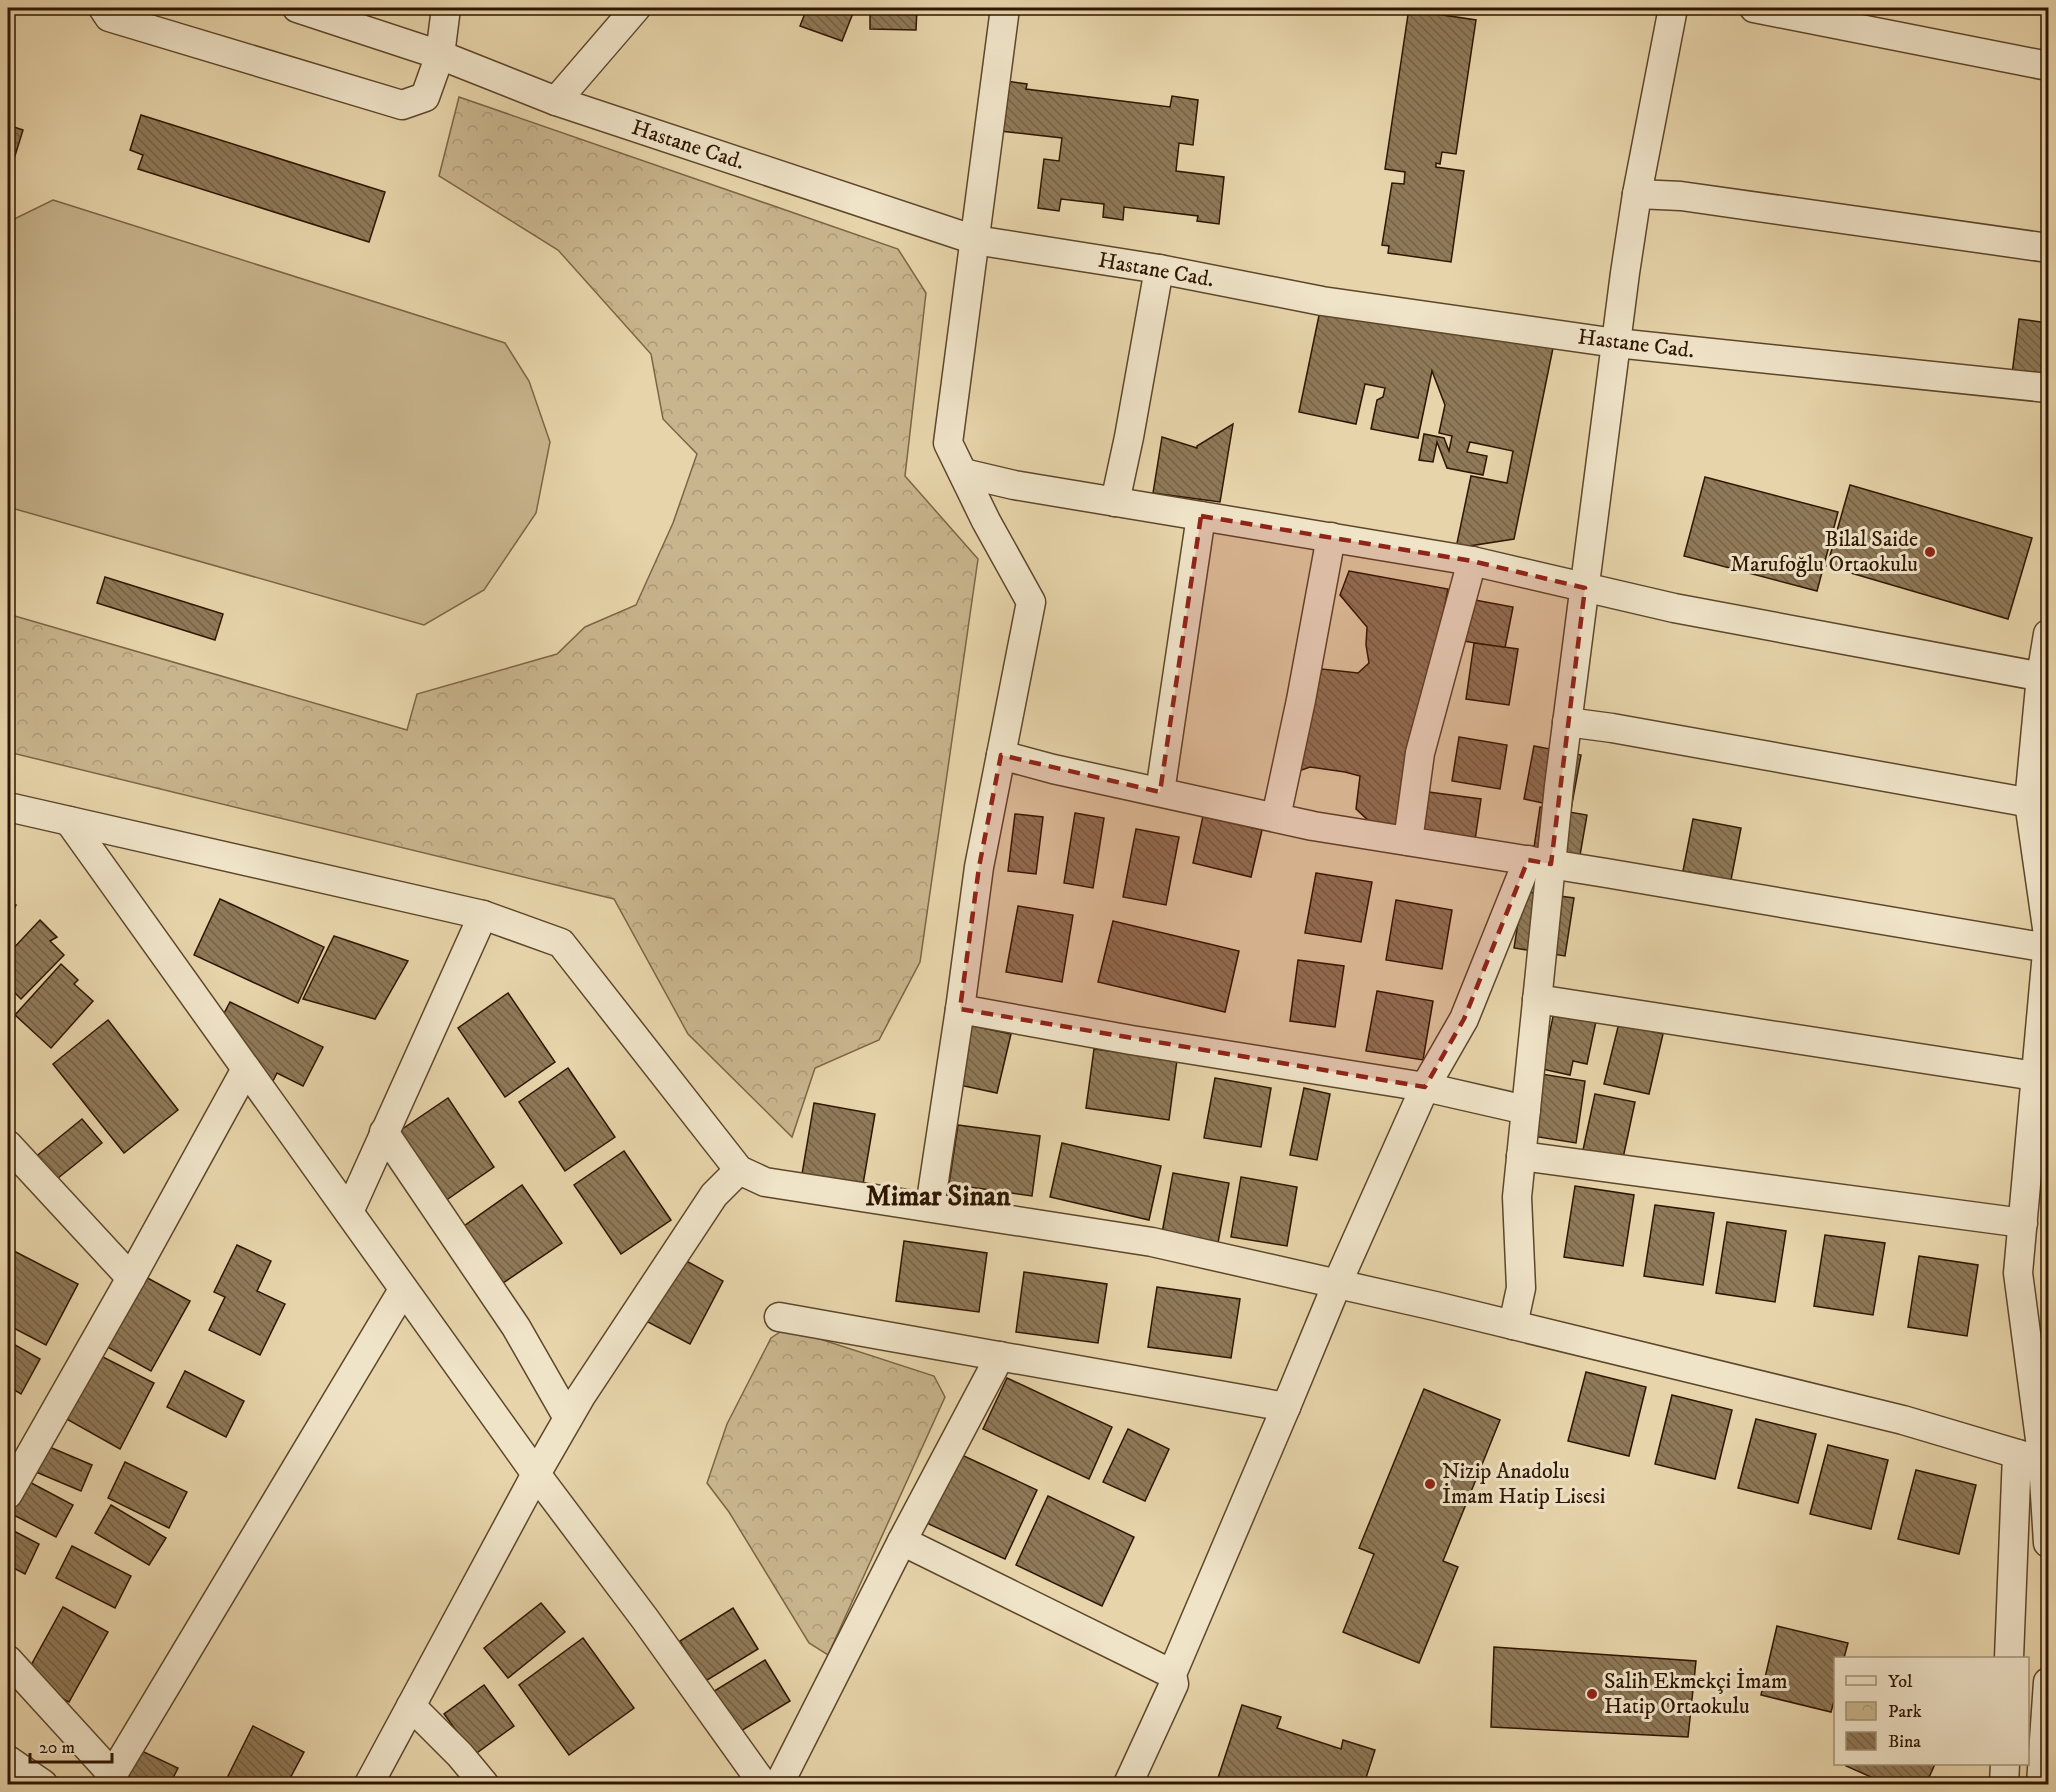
<svg xmlns="http://www.w3.org/2000/svg" width="2056" height="1792" font-family="'IM FELL DW Pica',serif">
<style>
.park{fill:url(#park-crowns);stroke:#7c6546;stroke-width:1.5}
.pitch{fill:#c8b48d;stroke:#7c6546;stroke-width:1.5}
.building{fill:url(#building-back-hatch);stroke:#2f1600;stroke-width:1.5}
.lines{fill:none;stroke-linecap:round;stroke-linejoin:round}
.minor-casing{stroke:#5d462a;stroke-width:31}
.minor{stroke:#efe3c8;stroke-width:28}
.marked{fill:#8f2418;fill-opacity:0.2;stroke:#8f2418;stroke-width:4.5;stroke-dasharray:12 8;stroke-linejoin:round}
.poi-dot{fill:#8f2418;stroke:#efe3c8;stroke-width:2}
.labels{text-anchor:middle;dominant-baseline:central;stroke-width:6;stroke-linejoin:round;paint-order:stroke}
.street-label{font-size:22px;fill:#2f1600;stroke:#efe3c8}
.poi-label{font-size:22px;fill:#2f1600;stroke:#efe3c8;text-anchor:start}
.district-label{font-size:28px;font-weight:bold;fill:#2f1600;stroke:#efe3c8}
</style>
<defs>
<pattern id="park-crowns" width="20" height="18" patternUnits="userSpaceOnUse" patternTransform="scale(1.5)"><rect width="20" height="18" fill="#c8b48d"/><path d="M2 6a3 3 0 1 1 6 0M12 15a3 3 0 1 1 6 0" fill="none" stroke="#ac9a78"/></pattern>
<pattern id="building-back-hatch" width="6" height="6" patternUnits="userSpaceOnUse" patternTransform="scale(1.5)"><rect width="6" height="6" fill="#8f7958"/><path d="M-1 5l2 2M0 0l6 6M5-1l2 2" fill="none" stroke="#756246"/></pattern>
</defs>
<rect width="100%" height="100%" fill="#e7d4aa"/>
<filter id="stains"><feTurbulence type="fractalNoise" baseFrequency=".00333" numOctaves="4"/><feColorMatrix values="0 0 0 0 .2 0 0 0 0 .09 0 0 0 0 .02 0 0 0 .5 -.17"/></filter>
<radialGradient id="worn" r=".72"><stop offset=".6" stop-color="#630" stop-opacity="0"/><stop offset="1" stop-color="#630" stop-opacity=".3"/></radialGradient>
<g class="park">
<polygon points="459,97 898,249 926,293 905,476 978,559 920,962 879,1040 815,1068 792,1137 688,1034 614,899 8,752 8,614 407,730 417,694 557,654 585,627 636,605 673,523 697,454 663,419 651,354 558,250 439,176"/>
<polygon points="786,1328 934,1376 945,1397 828,1655 809,1643 729,1512 707,1483 727,1424 771,1338"/>
</g>
<polygon class="pitch" points="53,200 505,343 529,381 550,442 536,513 484,590 424,625 8,507 8,222"/>
<g class="building">
<polygon points="807,8 855,8 842,41 800,26"/>
<polygon points="876,8 917,8 916,30 870,29 870,9 876,10"/>
<polygon points="1409,8 1430,8 1430,13 1476,20 1456,154 1442,152 1440,164 1436,163 1436,167 1464,171 1451,262 1388,253 1389,246 1382,245 1392,183 1404,184 1405,172 1385,169"/>
<polygon points="1006,81 1027,84 1026,89 1170,107 1172,96 1198,100 1193,145 1179,143 1176,171 1224,177 1219,224 1197,221 1198,216 1124,207 1123,220 1103,217 1104,204 1061,199 1059,211 1038,208 1044,159 1059,161 1062,138 1000,131"/>
<polygon points="141,115 385,192 369,242 138,169 143,155 130,150"/>
<polygon points="8,125 23,130 9,175 8,174"/>
<polygon points="1322,301 1553,348 1514,539 1456,548 1471,476 1507,483 1513,451 1470,442 1467,452 1487,456 1483,475 1447,468 1437,442 1433,462 1419,460 1424,434 1444,438 1449,451 1452,436 1439,433 1445,405 1432,371 1418,438 1371,429 1377,400 1383,397 1385,388 1365,384 1356,424 1299,412"/>
<polygon points="2019,319 2048,323 2048,379 2012,374"/>
<polygon points="1233,424 1220,502 1153,493 1162,437 1197,448 1197,446"/>
<polygon points="1705,477 1838,512 1817,591 1684,556"/>
<polygon points="1850,485 2032,538 2008,619 1827,566"/>
<polygon points="1349,571 1448,589 1401,827 1370,822 1356,809 1360,776 1345,772 1310,767 1285,776 1297,749 1322,669 1358,673 1369,663 1366,645 1367,627 1340,595"/>
<polygon points="105,577 223,614 215,640 97,603"/>
<polygon points="1464,598 1513,607 1505,648 1457,640"/>
<polygon points="1474,643 1518,649 1509,705 1466,699"/>
<polygon points="1459,737 1507,745 1500,789 1452,781"/>
<polygon points="1534,746 1581,755 1571,809 1524,799"/>
<polygon points="1421,791 1481,799 1472,861 1412,852"/>
<polygon points="1540,807 1587,815 1579,861 1533,854"/>
<polygon points="1075,813 1104,818 1093,888 1064,883"/>
<polygon points="1015,814 1043,817 1036,874 1008,871"/>
<polygon points="1203,816 1262,830 1251,877 1193,863"/>
<polygon points="1693,819 1741,828 1731,880 1683,871"/>
<polygon points="1136,829 1179,837 1166,905 1123,897"/>
<polygon points="1316,873 1372,882 1361,942 1305,933"/>
<polygon points="1523,891 1574,898 1565,956 1514,948"/>
<polygon points="220,899 324,947 298,1003 194,955"/>
<polygon points="1396,900 1452,910 1442,969 1386,960"/>
<polygon points="8,901 16,905 8,921"/>
<polygon points="1018,906 1073,915 1062,982 1006,972"/>
<polygon points="40,920 57,937 50,941 64,955 21,999 8,986 8,954"/>
<polygon points="1113,921 1239,951 1225,1012 1098,982"/>
<polygon points="334,936 408,961 375,1019 303,999"/>
<polygon points="1298,960 1344,966 1335,1027 1290,1021"/>
<polygon points="61,964 78,980 74,984 93,1001 51,1048 15,1015"/>
<polygon points="1377,991 1433,1001 1423,1060 1366,1051"/>
<polygon points="508,993 555,1062 505,1097 458,1028"/>
<polygon points="230,1002 323,1047 303,1086 277,1073 268,1091 220,1021"/>
<polygon points="1554,1012 1596,1021 1587,1064 1573,1061 1570,1075 1542,1069"/>
<polygon points="108,1020 178,1110 124,1153 53,1064"/>
<polygon points="1619,1023 1663,1034 1649,1094 1604,1084"/>
<polygon points="964,1024 1011,1034 997,1093 950,1083"/>
<polygon points="1094,1049 1177,1060 1169,1120 1086,1108"/>
<polygon points="568,1068 615,1137 565,1171 519,1102"/>
<polygon points="1541,1074 1585,1081 1576,1143 1532,1136"/>
<polygon points="1215,1078 1271,1088 1261,1147 1204,1138"/>
<polygon points="1304,1088 1330,1094 1317,1160 1290,1155"/>
<polygon points="1595,1094 1635,1102 1623,1158 1583,1150"/>
<polygon points="448,1098 494,1167 445,1201 398,1132"/>
<polygon points="814,1103 875,1114 861,1196 800,1186"/>
<polygon points="82,1119 102,1143 53,1182 34,1158"/>
<polygon points="958,1125 1040,1136 1032,1196 949,1184"/>
<polygon points="1062,1143 1161,1166 1149,1220 1050,1197"/>
<polygon points="624,1151 671,1220 621,1254 574,1185"/>
<polygon points="1173,1173 1229,1183 1218,1243 1162,1233"/>
<polygon points="1241,1177 1297,1187 1287,1246 1231,1237"/>
<polygon points="522,1185 562,1243 503,1283 464,1226"/>
<polygon points="1575,1186 1634,1195 1623,1266 1564,1257"/>
<polygon points="1655,1205 1714,1213 1703,1285 1644,1276"/>
<polygon points="1727,1222 1786,1231 1775,1302 1716,1293"/>
<polygon points="1825,1235 1885,1243 1873,1315 1814,1306"/>
<polygon points="904,1241 987,1253 979,1312 896,1301"/>
<polygon points="237,1245 271,1261 257,1291 285,1304 260,1355 209,1330 225,1297 214,1292"/>
<polygon points="10,1249 78,1284 46,1345 8,1325 8,1253"/>
<polygon points="1919,1256 1978,1265 1967,1336 1908,1327"/>
<polygon points="679,1257 723,1281 690,1344 646,1321"/>
<polygon points="1024,1272 1107,1284 1098,1343 1016,1332"/>
<polygon points="142,1275 190,1301 151,1371 104,1345"/>
<polygon points="1157,1287 1240,1299 1231,1358 1148,1347"/>
<polygon points="8,1341 40,1359 21,1394 8,1386"/>
<polygon points="97,1354 154,1383 120,1449 63,1417"/>
<polygon points="185,1371 244,1401 226,1437 167,1407"/>
<polygon points="1586,1372 1646,1387 1629,1456 1568,1441"/>
<polygon points="1007,1378 1112,1427 1089,1479 983,1429"/>
<polygon points="1424,1389 1500,1420 1443,1561 1458,1567 1419,1663 1343,1632 1374,1554 1359,1548"/>
<polygon points="1672,1395 1732,1410 1715,1479 1655,1464"/>
<polygon points="1756,1419 1816,1434 1798,1503 1738,1488"/>
<polygon points="1128,1429 1169,1449 1145,1501 1103,1482"/>
<polygon points="40,1443 92,1465 81,1491 29,1469"/>
<polygon points="1828,1445 1888,1460 1871,1529 1810,1514"/>
<polygon points="951,1450 1037,1490 1005,1559 918,1519"/>
<polygon points="125,1462 187,1492 169,1528 108,1498"/>
<polygon points="1916,1470 1976,1485 1959,1554 1898,1539"/>
<polygon points="20,1477 73,1505 56,1537 8,1512 8,1502"/>
<polygon points="1048,1496 1134,1537 1102,1606 1016,1565"/>
<polygon points="111,1505 166,1538 149,1565 95,1533"/>
<polygon points="8,1528 39,1544 25,1574 8,1565"/>
<polygon points="72,1546 131,1576 115,1608 56,1578"/>
<polygon points="541,1603 565,1632 508,1678 484,1648"/>
<polygon points="63,1607 108,1632 69,1702 24,1678"/>
<polygon points="733,1608 758,1649 704,1682 680,1641"/>
<polygon points="1777,1626 1848,1643 1844,1658 1836,1658 1836,1694 1831,1712 1761,1695"/>
<polygon points="583,1638 634,1708 569,1755 519,1685"/>
<polygon points="1494,1647 1696,1661 1688,1737 1491,1727"/>
<polygon points="765,1660 790,1701 736,1734 711,1693"/>
<polygon points="484,1685 514,1726 474,1755 444,1714"/>
<polygon points="1242,1705 1281,1717 1277,1728 1341,1749 1343,1740 1375,1750 1364,1784 1228,1784 1217,1781"/>
<polygon points="253,1726 304,1752 287,1784 224,1784"/>
<polygon points="131,1746 178,1768 170,1784 113,1784"/>
<polygon points="1847,1764 1935,1764 1926,1784 1887,1784 1846,1766"/>
</g>
<g class="lines">
<defs>
<g id="minor">
<polyline points="103,8 109,17 402,105 425,97 440,55 446,8"/>
<polyline points="297,8 440,55 556,101 975,240 1159,269 1322,301 1616,343 2048,388"/>
<polyline points="1754,8 2048,66"/>
<polyline points="556,101 636,8"/>
<polyline points="1637,194 1681,196 2048,248"/>
<polyline points="963,473 1014,485 1472,561 1674,608 2048,678"/>
<polyline points="1115,502 1129,437 1159,269"/>
<polyline points="2048,634 2041,676 2029,802 2048,935"/>
<polyline points="1567,722 1612,728 2048,806"/>
<polyline points="1001,755 1053,769 1313,826 1606,873 2048,948"/>
<polyline points="1160,792 1201,516"/>
<polyline points="8,807 483,915 561,943 739,1170 765,1182 1152,1242 1435,1306 1903,1420 2048,1463"/>
<polyline points="1276,817 1301,700 1331,537"/>
<polyline points="69,821 536,1474 645,1619 763,1784"/>
<polyline points="1408,841 1420,753 1472,561"/>
<polyline points="2048,941 2018,1273 2043,1462 2048,1543"/>
<polyline points="1537,999 2048,1078"/>
<polyline points="960,1009 1131,1040 1425,1087 1526,1110"/>
<polyline points="384,1132 516,1327 568,1418"/>
<polyline points="8,1145 131,1278"/>
<polyline points="1521,1156 2023,1223"/>
<polyline points="930,1207 960,1009 979,867 1031,602 986,521 948,443 1005,8"/>
<polyline points="349,1212 483,915"/>
<polyline points="779,1317 1286,1407"/>
<polyline points="1513,1325 1521,1288 1517,1197 1559,786 1625,273 1637,194 1673,8"/>
<polyline points="8,1494 131,1278 246,1069"/>
<polyline points="902,1541 1172,1674"/>
<polyline points="2009,1658 2017,1454"/>
<polyline points="8,1660 113,1775"/>
<polyline points="411,1706 460,1755 484,1784"/>
<polyline points="8,1760 43,1784"/>
<polyline points="107,1784 403,1290"/>
<polyline points="369,1784 536,1474 581,1396 714,1195 739,1170"/>
<polyline points="779,1784 902,1541 1000,1356"/>
<polyline points="1128,1784 1174,1684 1172,1674 1286,1407 1337,1284 1425,1087 1464,1019 1528,860"/>
<polyline points="2004,1784 2005,1764"/>
<polyline points="2041,1784 2048,1682"/>
</g>
</defs>
<use href="#minor" class="minor-casing"/>
<use href="#minor" class="minor"/>
</g>
<path class="marked" d="M1201 516 1472 561 1585 588 1551 864 1528 860 1464 1019 1425 1087 960 1009 979 867 1001 755 1160 792Z"/>
<g class="poi-dot">
<circle cx="1930" cy="552" r="6"/>
<circle cx="1430" cy="1484" r="6"/>
<circle cx="1592" cy="1694" r="6"/>
</g>
<g class="labels">
<g class="street-label">
<text transform="translate(688 145) rotate(18)">Hastane Cad.</text>
<text transform="translate(1156 270) rotate(10)">Hastane Cad.</text>
<text transform="translate(1636 344) rotate(7)">Hastane Cad.</text>
</g>
<g class="poi-label">
<text x="1918" y="539" text-anchor="end">Bilal Saide<tspan x="1918" dy="25">Marufoğlu Ortaokulu</tspan></text>
<text x="1442" y="1471">Nizip Anadolu<tspan x="1442" dy="25">İmam Hatip Lisesi</tspan></text>
<text x="1604" y="1681">Salih Ekmekçi İmam<tspan x="1604" dy="25">Hatip Ortaokulu</tspan></text>
</g>
<g class="district-label">
<text x="938" y="1196">Mimar Sinan</text>
</g>
</g>
<rect width="2056" height="1792" fill="none" stroke="#e7d4aa" stroke-width="30"/>
<rect x="9" y="9" width="2038" height="1774" fill="none" stroke="#2f1600" stroke-width="3"/>
<rect x="15" y="15" width="2026" height="1762" fill="none" stroke="#2f1600" stroke-width="1.5"/>
<rect x="1834" y="1657" width="195" height="108" fill="#efe3c8" stroke="#a29178" stroke-width="1.5"/>
<rect x="1846" y="1676" width="30" height="9" fill="#efe3c8" stroke="#a29178" stroke-width="1.5"/>
<text x="1888" y="1687" font-size="18" fill="#2f1600">Yol</text>
<rect x="1846" y="1702" width="30" height="18" fill="url(#park-crowns)" stroke="#a29178" stroke-width="1.5"/>
<text x="1888" y="1717" font-size="18" fill="#2f1600">Park</text>
<rect x="1846" y="1732" width="30" height="18" fill="url(#building-back-hatch)" stroke="#a29178" stroke-width="1.5"/>
<text x="1888" y="1747" font-size="18" fill="#2f1600">Bina</text>
<path d="M30 1753v9h82v-9" fill="none" stroke="#2f1600" stroke-width="3"/>
<text x="39" y="1753" font-size="18" fill="#2f1600" stroke="#efe3c8" stroke-width="4.5" paint-order="stroke">20 m</text>
<rect width="100%" height="100%" filter="url(#stains)"/>
<rect width="100%" height="100%" fill="url(#worn)"/>
</svg>
